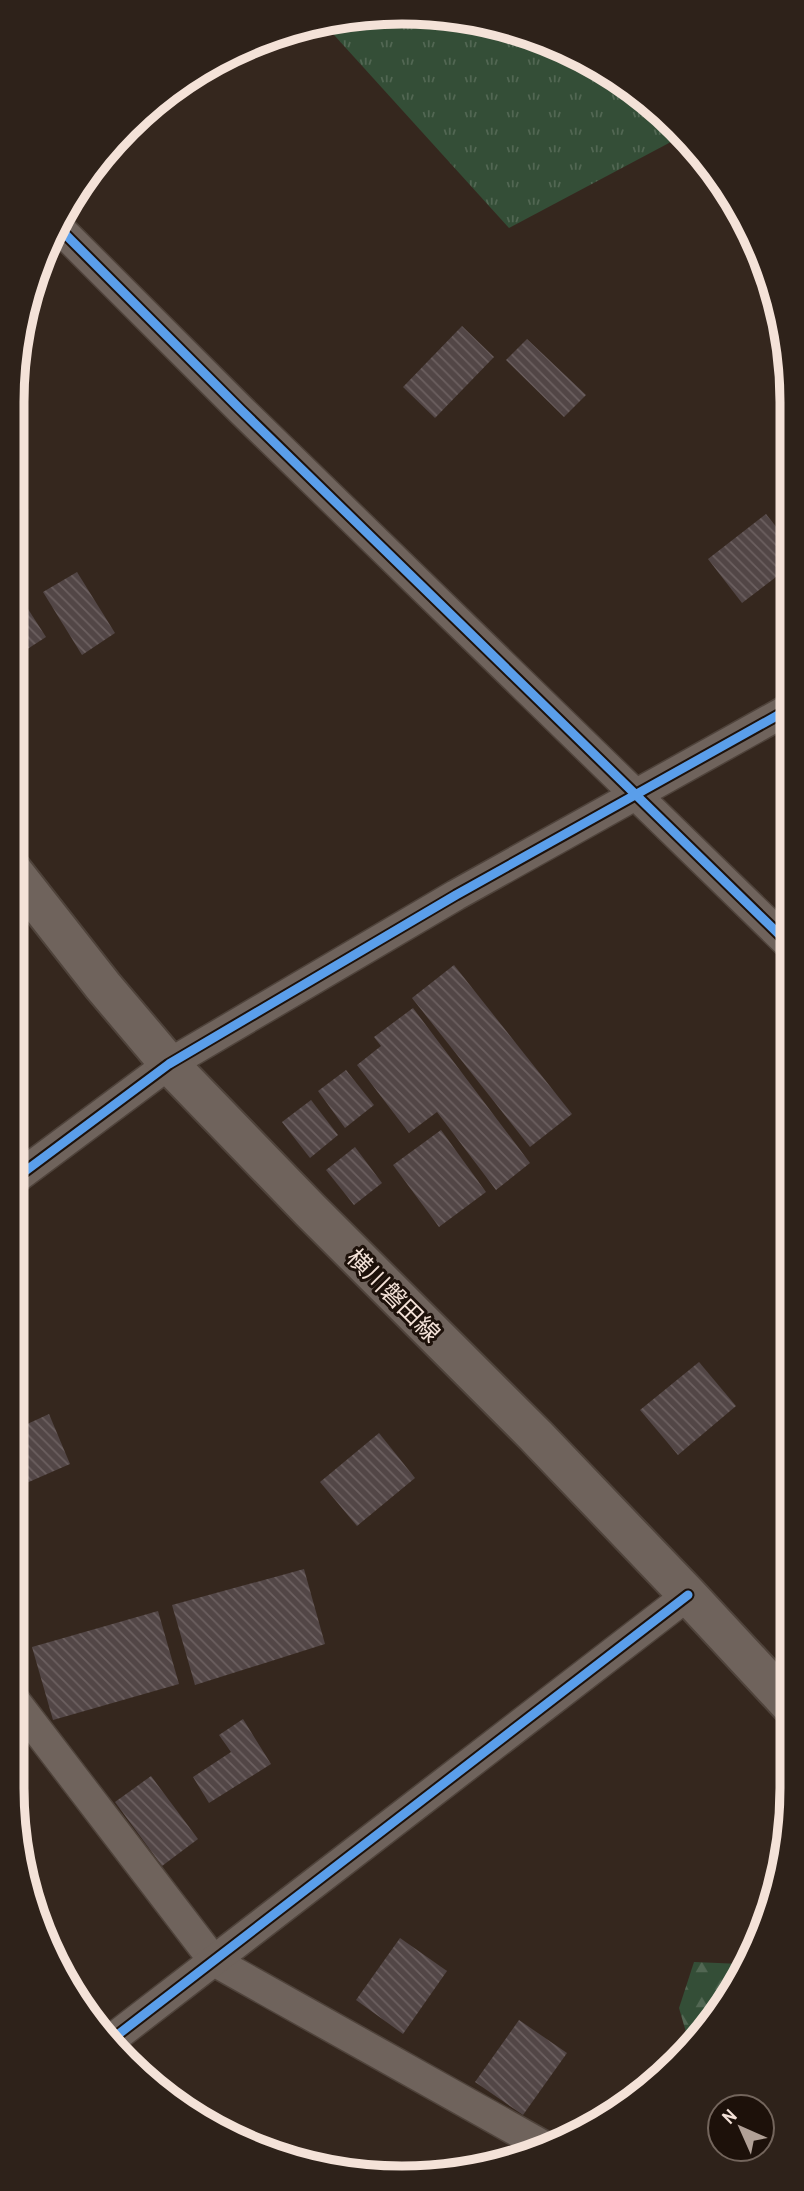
<svg xmlns="http://www.w3.org/2000/svg" width="804" height="2191" font-family="'Archivo Narrow','Noto Sans JP',sans-serif">
<style>
.grass{fill:url(#grass-tufts)}
.forest{fill:url(#forest-firs)}
.building{fill:url(#building-back-hatch)}
.lines{fill:none;stroke-linecap:round;stroke-linejoin:round}
.minor-casing{stroke:#4f433b;stroke-width:33}
.secondary-casing{stroke:#4f433b;stroke-width:42}
.minor{stroke:#6f635c;stroke-width:30}
.secondary{stroke:#6f635c;stroke-width:38}
.cycleway-casing{stroke:#1d110a;stroke-width:13}
.cycleway{stroke:#5a9eea;stroke-width:9}
.labels{text-anchor:middle;dominant-baseline:central;stroke-width:6;stroke-linejoin:round;paint-order:stroke}
.street-label{font-size:24px;fill:#f4e2d8;stroke:#1d110a}
.rim{fill:none;stroke:#f4e2d8;stroke-width:9}
</style>
<defs>
<pattern id="grass-tufts" width="24" height="20" patternUnits="userSpaceOnUse" patternTransform="scale(1.75)"><rect width="24" height="20" fill="#344e37"/><path d="M3 7l-1-3M5 7V3M7 7l1-3M15 17l-1-3M17 17v-4M19 17l1-3" fill="none" stroke="#526753"/></pattern>
<pattern id="forest-firs" width="22" height="20" patternUnits="userSpaceOnUse" patternTransform="scale(1.75)"><rect width="22" height="20" fill="#344e37"/><path d="M5 1l3.5 6h-7zM16 11l3.5 6h-7z" fill="#526753"/></pattern>
<pattern id="building-back-hatch" width="6" height="6" patternUnits="userSpaceOnUse" patternTransform="scale(1.75)"><rect width="6" height="6" fill="#524646"/><path d="M-1 5l2 2M0 0l6 6M5-1l2 2" fill="none" stroke="#6c6060"/></pattern>
</defs>
<rect width="100%" height="100%" fill="#35271e"/>
<polygon class="grass" points="352,16 503,26 618,78 684,135 509,228 325,25"/>
<polygon class="forest" points="694,1962 742,1964 711,2026 690,2046 679,2008"/>
<g class="building">
<polygon points="462,326 494,357 435,418 403,387"/>
<polygon points="527,339 586,395 564,417 506,360"/>
<polygon points="766,514 789,543 789,567 742,603 708,559"/>
<polygon points="77,572 115,633 82,655 43,592"/>
<polygon points="17,592 46,637 12,659 12,595"/>
<polygon points="454,965 572,1114 530,1147 412,998"/>
<polygon points="413,1008 530,1163 496,1190 437,1112 409,1133 357,1065 381,1046 374,1037"/>
<polygon points="346,1070 374,1105 345,1128 318,1091"/>
<polygon points="311,1100 338,1135 310,1158 282,1122"/>
<polygon points="441,1130 486,1192 439,1227 393,1165"/>
<polygon points="355,1147 382,1183 354,1205 326,1170"/>
<polygon points="699,1362 736,1406 678,1455 640,1410"/>
<polygon points="49,1414 70,1464 15,1488 12,1481 12,1431"/>
<polygon points="379,1433 415,1478 357,1526 320,1482"/>
<polygon points="304,1569 325,1644 195,1685 172,1605"/>
<polygon points="158,1611 179,1684 53,1720 32,1647"/>
<polygon points="243,1719 271,1764 209,1803 193,1777 231,1752 219,1735"/>
<polygon points="151,1776 198,1839 162,1866 115,1802"/>
<polygon points="400,1938 447,1971 403,2034 356,2000"/>
<polygon points="519,2020 567,2053 523,2115 475,2082"/>
</g>
<g class="lines">
<defs>
<g id="minor">
<polyline points="61,230 241,410 790,945"/>
<polyline points="12,1181 169,1064 456,895 789,709"/>
<polyline points="12,1697 214,1961 542,2145"/>
<polyline points="107,2043 688,1595"/>
</g>
<polyline id="secondary" points="12,870 103,986 169,1064 310,1210 536,1436 688,1595 792,1707"/>
</defs>
<use href="#minor" class="minor-casing"/>
<use href="#secondary" class="secondary-casing"/>
<use href="#minor" class="minor"/>
<use href="#secondary" class="secondary"/>
<defs>
<g id="cycleway">
<polyline points="61,230 241,410 790,945"/>
<polyline points="12,1181 169,1064 456,895 789,709"/>
<polyline points="107,2043 688,1595"/>
</g>
</defs>
<use href="#cycleway" class="cycleway-casing"/>
<use href="#cycleway" class="cycleway"/>
</g>
<g class="labels">
<g class="street-label">
<text transform="translate(394 1295) rotate(45)">横川磐田線</text>
</g>
</g>
<path d="M0 0H804V2191H0ZM402 24H402A378 378 0 0 1 780 402V1788A378 378 0 0 1 402 2166H402A378 378 0 0 1 24 1788V402A378 378 0 0 1 402 24Z" fill="#2e221a" fill-rule="evenodd"/>
<path class="rim" d="M402 24H402A378 378 0 0 1 780 402V1788A378 378 0 0 1 402 2166H402A378 378 0 0 1 24 1788V402A378 378 0 0 1 402 24Z"/>
<g transform="translate(741 2128) rotate(315)"><circle r="33" fill="#1d110a" stroke="#73655c" stroke-width="2"/>
<path d="M0-5L12 26L0 18L-12 26Z" fill="#b1a197"/>
<text y="-10" font-size="19" font-weight="bold" text-anchor="middle" fill="#f4e2d8">N</text>
</g>
</svg>
